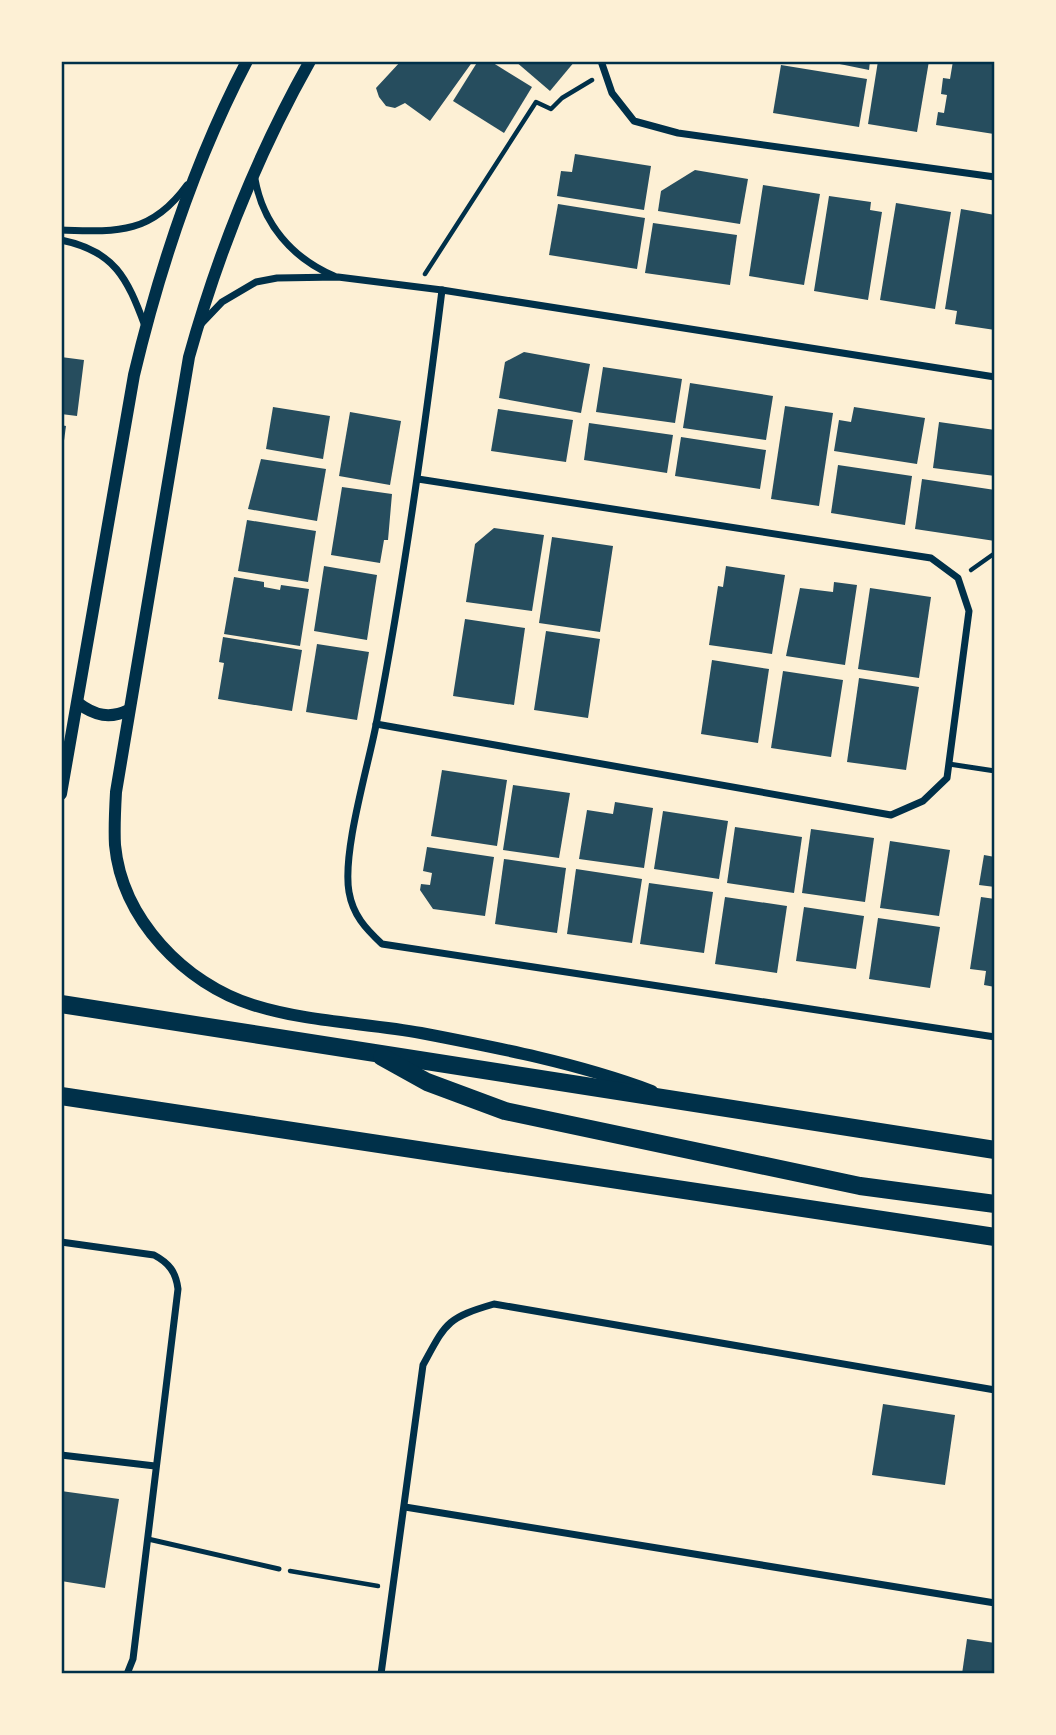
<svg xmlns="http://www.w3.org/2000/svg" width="1056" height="1735" font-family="'Golos Text',sans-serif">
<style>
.building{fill:#264d5e}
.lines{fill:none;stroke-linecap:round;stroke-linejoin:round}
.path{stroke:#003049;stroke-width:4.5}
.service{stroke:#003049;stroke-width:5}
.minor{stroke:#003049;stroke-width:7}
.tertiary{stroke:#003049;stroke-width:12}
.primary{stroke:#003049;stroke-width:18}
.neatline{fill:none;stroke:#003049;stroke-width:2.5}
</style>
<rect width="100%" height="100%" fill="#fdf0d5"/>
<g class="building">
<polygon points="401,61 473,61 430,121 405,103 395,108 386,106 379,97 376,88"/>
<polygon points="478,61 490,61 532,87 504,133 453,101"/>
<polygon points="515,61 575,61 550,91"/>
<polygon points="825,61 870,61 869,70"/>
<polygon points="878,61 929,61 917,132 868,124"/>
<polygon points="953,61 995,61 994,134 936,125 938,112 944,113 947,95 941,94 943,78 950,79"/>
<polygon points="781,65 867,79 859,127 773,113"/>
<polygon points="575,154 651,166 644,210 557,196 561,171 572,172"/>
<polygon points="695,170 748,179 740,224 658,211 661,191"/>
<polygon points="763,185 820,194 804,285 749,276"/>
<polygon points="829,196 871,202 870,210 882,212 868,300 814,291"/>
<polygon points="896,203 951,212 935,309 880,300"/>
<polygon points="558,204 645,218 637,269 549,255"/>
<polygon points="961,209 995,215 995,330 955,324 957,311 945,309"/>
<polygon points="653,223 737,235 730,285 645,273"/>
<polygon points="524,352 590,364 581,413 499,398 505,362"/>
<polygon points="61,357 84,360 77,416 61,414"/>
<polygon points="603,367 682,379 675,423 596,412"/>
<polygon points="690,383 773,396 766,440 683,428"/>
<polygon points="785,406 833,413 819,506 771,499"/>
<polygon points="273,407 330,416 323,459 266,449"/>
<polygon points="854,407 925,418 917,464 834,451 839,420 851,422"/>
<polygon points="498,409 573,420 566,462 491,451"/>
<polygon points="350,412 401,421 390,485 339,476"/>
<polygon points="939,422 995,430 995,476 933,468"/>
<polygon points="589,423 673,435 667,473 584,460"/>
<polygon points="61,425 66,426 63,448 61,448"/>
<polygon points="681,437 766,450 760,489 675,476"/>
<polygon points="261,459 326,469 317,521 248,509"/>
<polygon points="838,465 912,476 905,525 831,513"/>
<polygon points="922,479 995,490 995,541 915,529"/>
<polygon points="342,487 392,494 388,540 384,540 380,563 331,555"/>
<polygon points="247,520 316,531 308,582 238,571"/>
<polygon points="494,528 544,535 532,611 466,602 475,544"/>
<polygon points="552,537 613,546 600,632 539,623"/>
<polygon points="324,566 377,575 367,640 314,631"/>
<polygon points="726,566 785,575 772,654 709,645 718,586 723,587"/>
<polygon points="234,577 264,582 264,587 280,590 281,585 309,589 300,646 224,634"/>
<polygon points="834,582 857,585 845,665 786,656 800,588 833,592"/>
<polygon points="870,588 931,597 919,678 858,669"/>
<polygon points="465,619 525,628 514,705 453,696"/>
<polygon points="546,631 600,639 588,718 534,710"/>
<polygon points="223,637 302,650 292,711 218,699 224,663 219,662"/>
<polygon points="317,644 369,652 357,720 306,712"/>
<polygon points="712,660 769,669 758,743 701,734"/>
<polygon points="783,671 843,680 831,757 771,748"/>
<polygon points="859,678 919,687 906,770 847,762"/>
<polygon points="442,770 507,780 497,846 431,836"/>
<polygon points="513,785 570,793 559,858 503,850"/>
<polygon points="615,802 653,808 644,868 579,859 587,810 613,814"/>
<polygon points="663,811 728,821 719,879 654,869"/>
<polygon points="735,827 802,837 794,893 727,883"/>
<polygon points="811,829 874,838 865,902 802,893"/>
<polygon points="890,841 950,850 939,916 880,908"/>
<polygon points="427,847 494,857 485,916 433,909 420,890 421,884 430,885 432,873 423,871"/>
<polygon points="984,855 995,857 995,887 979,885"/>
<polygon points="504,859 566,868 557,933 495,924"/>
<polygon points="576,869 642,879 632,943 567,934"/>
<polygon points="649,883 713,892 704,953 640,944"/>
<polygon points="725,897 787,906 777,973 715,964"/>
<polygon points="981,897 995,899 995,987 984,985 986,971 970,969"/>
<polygon points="804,907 864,916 856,969 796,961"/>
<polygon points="878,918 940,927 930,988 869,979"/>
<polygon points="883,1404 955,1415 945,1485 872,1475"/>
<polygon points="61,1491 119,1499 105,1588 61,1581"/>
<polygon points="967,1639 995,1643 995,1674 962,1674"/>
</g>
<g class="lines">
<g class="path">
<polyline points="425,274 536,102 551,109 562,98 592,80"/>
<polyline points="971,570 995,553"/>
<polyline points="290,1571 378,1586"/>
</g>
<g class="service">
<polyline points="949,764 995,771"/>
<polyline points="148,1539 279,1569"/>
</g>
<g class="minor">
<polyline points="601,61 612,93 634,121 678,133 995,177"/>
<path d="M255 179C263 224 292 258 334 276"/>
<path d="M61 230C116 232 151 235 187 185"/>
<path d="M61 240C115 251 127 278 145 326"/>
<path d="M442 290C424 436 404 581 376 725 368 767 342 852 349 892 353 915 365 928 382 944L995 1037"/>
<polyline points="202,323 222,302 256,282 277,278 338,277 442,290 995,377"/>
<polyline points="376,724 891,815 923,801 947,778 969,611 958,578 931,558 418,479"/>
<path d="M61 1242 154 1255C169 1263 176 1272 178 1289L133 1659 127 1674"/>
<polyline points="61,1455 155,1466"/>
<polyline points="405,1507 995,1603"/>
<path d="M381 1674 423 1365C446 1323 446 1318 494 1304L995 1390"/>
</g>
<g class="tertiary">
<path d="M310 61C257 155 218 253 189 357L116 792C115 810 114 828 115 845 122 919 185 984 253 1005 307 1022 366 1023 421 1033 499 1048 577 1063 652 1091"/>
<path d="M78 703C95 716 110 719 129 710"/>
<path d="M61 794 134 375C160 266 195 160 247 61"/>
</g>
<g class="primary">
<polyline points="61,1004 995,1150"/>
<polyline points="382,1057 427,1082 505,1111 860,1186 995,1204"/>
<polyline points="61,1096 995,1237"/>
</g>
</g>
<rect width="1056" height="1735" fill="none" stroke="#fdf0d5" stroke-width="126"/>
<rect x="63" y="63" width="930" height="1609" class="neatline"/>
</svg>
